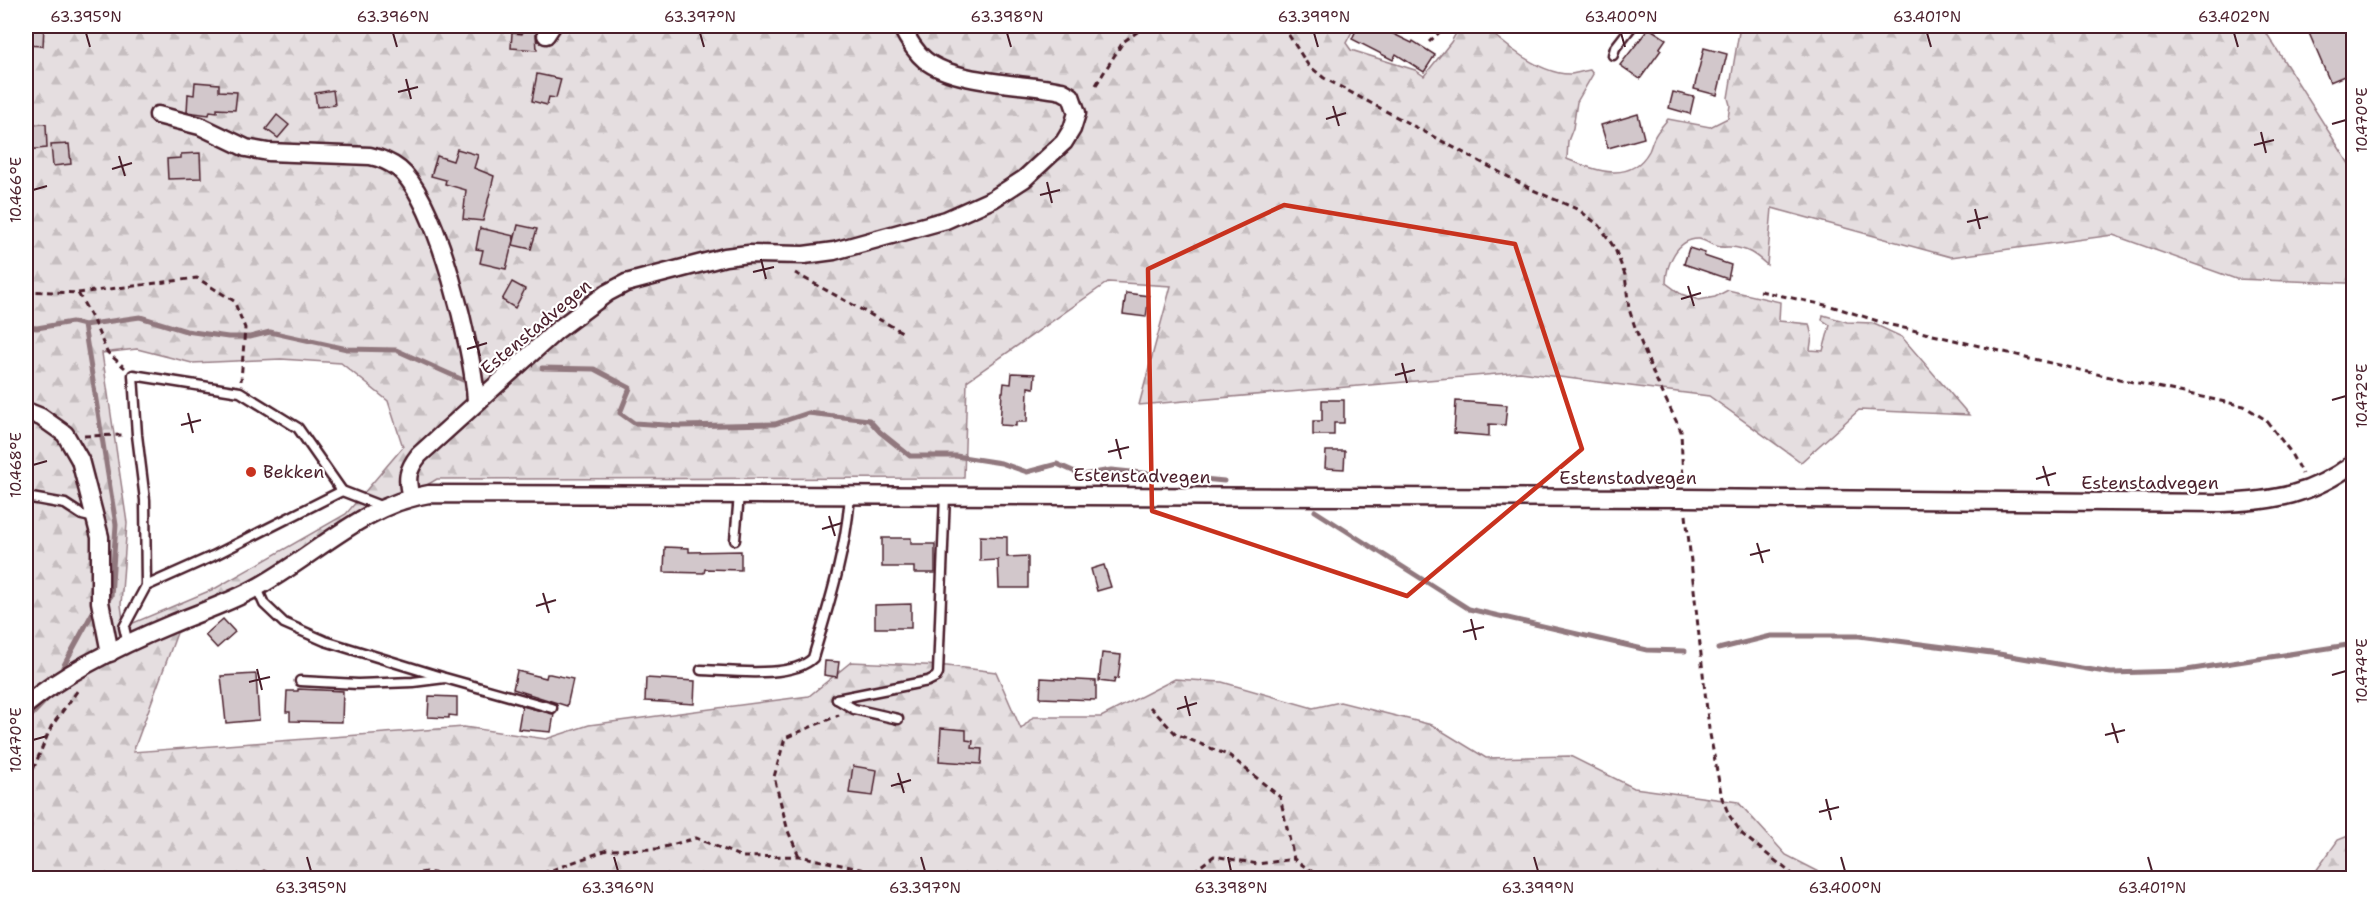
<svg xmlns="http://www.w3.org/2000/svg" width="2379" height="904" font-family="'Shantell Sans',sans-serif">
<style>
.forest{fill:url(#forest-firs);stroke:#987e86;stroke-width:1.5;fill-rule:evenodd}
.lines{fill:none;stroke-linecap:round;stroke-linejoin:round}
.stream{stroke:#91787e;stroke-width:5}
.building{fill:#d2c7cb;stroke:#4a1f2b;stroke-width:1.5}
.service-casing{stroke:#4a1f2b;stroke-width:13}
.minor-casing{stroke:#4a1f2b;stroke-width:21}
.path{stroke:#4a1f2b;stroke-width:3;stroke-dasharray:6 4.5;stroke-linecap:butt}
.service{stroke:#fff;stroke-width:8}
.minor{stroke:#fff;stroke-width:16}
.marked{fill:none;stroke:#c8321e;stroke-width:4.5;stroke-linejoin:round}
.ticks{fill:none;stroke:#4a1f2b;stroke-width:2}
.poi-dot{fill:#c8321e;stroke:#fff;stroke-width:2}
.labels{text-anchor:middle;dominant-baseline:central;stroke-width:4.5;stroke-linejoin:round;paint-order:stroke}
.street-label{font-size:18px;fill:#4a1f2b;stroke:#fff}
.poi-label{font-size:18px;fill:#4a1f2b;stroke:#fff;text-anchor:start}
.neatline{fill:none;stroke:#4a1f2b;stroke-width:2}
.ticks-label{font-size:15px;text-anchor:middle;fill:#4a1f2b}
</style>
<defs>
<pattern id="forest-firs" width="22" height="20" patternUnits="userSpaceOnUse" patternTransform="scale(1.5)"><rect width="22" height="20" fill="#e5dee0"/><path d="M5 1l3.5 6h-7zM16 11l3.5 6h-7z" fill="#c6bec0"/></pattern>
</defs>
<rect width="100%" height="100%" fill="#fff"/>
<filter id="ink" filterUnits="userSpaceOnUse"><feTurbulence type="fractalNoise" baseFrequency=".0167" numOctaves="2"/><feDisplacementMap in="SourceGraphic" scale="12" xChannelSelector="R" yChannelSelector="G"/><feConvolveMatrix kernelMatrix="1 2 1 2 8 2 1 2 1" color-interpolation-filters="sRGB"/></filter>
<g filter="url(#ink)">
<g class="forest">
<path d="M26 26H1355L1346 43 1351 50 1415 70 1424 76 1451 42 1460 26H1486V28C1506 46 1541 75 1571 74 1577 73 1584 71 1590 70L1593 74 1577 102 1573 128 1568 141 1567 159C1595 170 1630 185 1649 151 1651 147 1652 142 1654 138 1657 131 1663 125 1668 119L1710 127 1728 118 1730 105 1728 98 1740 26H2262L2353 170V286L2347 283 2236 279 2113 235 1951 257 1772 208 1767 265C1755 254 1747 248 1730 247 1726 247 1721 248 1716 246 1711 245 1705 240 1699 239 1677 238 1666 265 1666 283L1681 294 1699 300 1715 297 1728 290 1780 302 1779 321 1809 324 1812 336 1810 350 1823 351 1830 325 1822 320 1823 315 1847 322 1872 323 1902 337 1969 415 1859 410 1801 462 1709 396 1520 372 1139 405 1171 286 1108 282 967 381 964 478 437 479 177 633 133 752 464 727 546 739 589 725 809 696 851 662 947 666 996 672 1021 729 1033 717H1101L1175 679 1222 682 1313 708 1340 702 1432 725 1486 758 1570 756 1634 788 1738 802 1786 855 1831 878H26ZM137 349 192 363 281 359 341 363 388 401 403 447 346 514 216 588 124 627 121 605 127 523 102 353Z"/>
<polygon points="2353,834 2353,878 2311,878 2338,840"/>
</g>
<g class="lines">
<g class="stream">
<polyline points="84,325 116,525 111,596 107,601"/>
<polyline points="26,327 37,328 72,322 84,325 140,317 186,331 228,337 250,337 270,332 347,349 396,350 463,380"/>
<polyline points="542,368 594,369 630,388 620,413 634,423 681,426 775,424 808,413 869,420 880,432 910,456 956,456 1001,463 1027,472 1057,464 1082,475 1111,470 1224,481"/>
<polyline points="1315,511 1469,609 1647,650 1685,651"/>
<polyline points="1718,649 1771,636 1859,636 1999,654 2111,673 2180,671 2354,644"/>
<polyline points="63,667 93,612"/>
<polyline points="26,721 49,697"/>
<polyline points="26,801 26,822"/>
</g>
</g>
<g class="building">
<polygon points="26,26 44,26 43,46 26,45"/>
<polygon points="1358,26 1373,31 1377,26 1412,43 1413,41 1435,55 1424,72 1396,54 1393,60 1352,39"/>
<polygon points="2306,26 2354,26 2354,72 2330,82"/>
<polygon points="523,27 538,28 536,34 537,50 511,48 512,33 522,34"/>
<polygon points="1649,28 1666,39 1659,49 1661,50 1640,79 1620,65"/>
<polygon points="1704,48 1727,54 1717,95 1694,89"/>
<polygon points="537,74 561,79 556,98 549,97 547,105 532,101"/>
<polygon points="195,82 219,84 219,91 237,92 235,110 217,109 217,112 210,111 209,115 187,112 188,94 194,95"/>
<polygon points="333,90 335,105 317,107 315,93"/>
<polygon points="1673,92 1694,97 1690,114 1669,108"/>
<polygon points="1638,114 1644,138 1608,148 1601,125"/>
<polygon points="277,115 289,125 278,138 266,129"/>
<polygon points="46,124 47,148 26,150 26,125"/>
<polygon points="69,144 71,164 53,166 51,145"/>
<polygon points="457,149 478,155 474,168 494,176 483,221 463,219 466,190 445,184 446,180 431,176 437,156 453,161"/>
<polygon points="200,153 201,178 168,179 167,159 181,158 181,154"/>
<polygon points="518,225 537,229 531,249 513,245"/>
<polygon points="480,228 514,236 506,269 480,263 483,250 476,249"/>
<polygon points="1689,248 1705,253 1704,256 1731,265 1728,279 1684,264"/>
<polygon points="512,282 525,289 515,308 502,300"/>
<polygon points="1126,293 1149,296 1146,317 1123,314"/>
<polygon points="1012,373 1035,374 1034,388 1028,387 1027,422 1016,422 1016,426 1000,425 1002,392 1003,392 1004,383 1011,384"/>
<polygon points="1322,400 1344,400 1344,423 1334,423 1334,435 1313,435 1313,421 1322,421"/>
<polygon points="1456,401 1507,405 1505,425 1489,424 1489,436 1454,433"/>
<polygon points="1326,451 1345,451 1344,469 1325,468"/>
<polygon points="980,536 1007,537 1007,557 1028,556 1028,588 999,588 998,560 980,561"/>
<polygon points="882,538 911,538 911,544 935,544 935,573 914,573 914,567 882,567"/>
<polygon points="665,547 689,548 689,552 741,551 741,570 705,569 704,573 664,572"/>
<polygon points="1104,565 1111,587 1097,591 1091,569"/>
<polygon points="911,604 911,628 875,628 875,605"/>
<polygon points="223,619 235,632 217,648 205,635"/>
<polygon points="1102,653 1121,655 1118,679 1115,678 1114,683 1099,681"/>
<polygon points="825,661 839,662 837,677 824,675"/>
<polygon points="517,671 546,678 547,674 550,674 573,679 567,706 513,689"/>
<polygon points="256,674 259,720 226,723 221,676"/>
<polygon points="646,678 695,681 694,704 645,701"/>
<polygon points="1041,678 1096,681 1096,700 1040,698"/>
<polygon points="298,689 343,691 342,722 290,721 290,712 286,712 287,691 298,691"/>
<polygon points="429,696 457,697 457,716 449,715 449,718 428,717"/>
<polygon points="522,706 554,714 551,732 518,729"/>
<polygon points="941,728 966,730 966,740 973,741 972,748 982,749 981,764 939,761"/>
<polygon points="853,766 877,770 873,796 849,793"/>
</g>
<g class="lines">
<defs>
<g id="service">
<polyline points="1613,55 1615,48 1632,26"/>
<polyline points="26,497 65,504 82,515 95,518"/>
<polyline points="735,540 739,495"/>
<polyline points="146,586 145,500 137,435 133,375 240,392 298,428 342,491"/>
<polyline points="257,588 264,604 284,623 325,641 442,677"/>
<polyline points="128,644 124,627 146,586 213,556 342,491 383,507"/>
<path d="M701 670C730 671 792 679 813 658 829 604 846 551 850 495"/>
<polyline points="300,681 358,684 413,682 445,678 552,708"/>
<polyline points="837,699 928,681 936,677 938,673 945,495"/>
<polyline points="837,699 854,709 898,719"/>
</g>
<g id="minor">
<polyline points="546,35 552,26"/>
<path d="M158 115 200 126 246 148 268 152 370 156C380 158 390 162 399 169 437 200 474 352 476 402"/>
<polyline points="26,411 41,417 65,434 80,460 100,537 100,602 110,653"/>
<path d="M411 497C406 479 407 470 419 455L556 331 607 293 626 283 725 257 749 254 804 255 834 251 946 220 993 199 1024 179 1064 142 1072 129 1077 113 1071 96 1062 91C1024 83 955 84 925 60 914 51 907 38 901 26"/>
<path d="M26 705C68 670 123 644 174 623 201 612 228 603 254 589 313 558 361 505 429 494L1684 498 2222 503C2274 501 2312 495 2354 463"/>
</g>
</defs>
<use href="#service" class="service-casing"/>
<use href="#minor" class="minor-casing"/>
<g class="path">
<polyline points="1283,26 1308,65 1324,78 1533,190 1579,210 1600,226 1615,249 1625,275 1629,309 1636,330 1654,375 1681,431 1683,482"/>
<polyline points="1429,42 1446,26"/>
<polyline points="1096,85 1123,42 1146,26"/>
<polyline points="795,273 904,333"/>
<polyline points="26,291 78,293 92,318 107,352 125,368"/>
<polyline points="1760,291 1834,307 1887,324 2101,375 2244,406 2266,420 2289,450 2302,474"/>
<polyline points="78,293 197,278 234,301 245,328 241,381"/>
<polyline points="84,436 126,435"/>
<polyline points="1686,515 1709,729 1722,798 1729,815 1742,834 1797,878"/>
<polyline points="1150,707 1176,734 1230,756 1280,797 1294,859 1321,878"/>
<polyline points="799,856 788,831 774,777 785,738 839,715"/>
<polyline points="26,861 28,856 31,823 31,807 26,786 51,727 78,690"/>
<polyline points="252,878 264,871 279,878"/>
<polyline points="389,878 426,872 467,878"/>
<polyline points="522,878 538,875 607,850 657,849 696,838 742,857 799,856 902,878"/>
<polyline points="860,878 872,870"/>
<polyline points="1185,878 1214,856 1258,864 1294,859"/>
</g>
<use href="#service" class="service"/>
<use href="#minor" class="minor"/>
</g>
</g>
<path class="marked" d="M1284 205 1515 244 1582 449 1407 596 1152 511 1148 269Z"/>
<path class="ticks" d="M86 33 90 47M393 33 397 47M700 33 704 47M1007 33 1011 47M1314 33 1318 47M1621 33 1625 47M1927 33 1931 47M2234 33 2238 47M406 79 411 99M398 92 418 87M1333 106 1339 126M1326 119 1346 113M2332 124 2346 120M2261 132 2266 153M2254 145 2274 140M119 156 125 176M112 169 132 163M1047 182 1052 203M33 190 47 186M1040 195 1060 190M1975 209 1980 229M1967 222 1988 217M761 259 766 279M753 272 774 267M1688 286 1694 306M1681 299 1701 293M474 336 480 356M467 349 487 343M1402 363 1407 383M1395 375 1415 370M2332 400 2346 396M188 413 193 433M181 425 201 420M1116 439 1121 459M1108 452 1129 447M33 465 47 461M2043 466 2049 486M2036 479 2056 473M829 516 835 536M822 529 842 523M1757 543 1763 563M1750 555 1770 550M543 593 549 613M536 606 556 600M1471 619 1476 640M1463 632 1484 627M257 669 262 690M2332 675 2346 671M249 682 270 677M1185 696 1190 716M1177 709 1197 703M2112 723 2118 743M2105 735 2125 730M33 740 47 736M898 773 904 793M891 786 911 780M1826 799 1831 820M1819 812 1839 807M307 857 311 871M614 857 618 871M921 857 925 871M1228 857 1231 871M1534 857 1538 871M1841 857 1845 871M2148 857 2152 871"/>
<circle class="poi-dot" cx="251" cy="472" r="6"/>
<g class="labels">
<g class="street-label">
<text transform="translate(536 327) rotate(-40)">Estenstadvegen</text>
<text transform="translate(1142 476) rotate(1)">Estenstadvegen</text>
<text x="1628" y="478">Estenstadvegen</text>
<text x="2150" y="483">Estenstadvegen</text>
</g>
<g class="poi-label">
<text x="263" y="472">Bekken</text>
</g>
</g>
<rect width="2379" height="904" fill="none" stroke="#fff" stroke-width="66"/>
<rect x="33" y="33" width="2313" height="838" class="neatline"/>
<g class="ticks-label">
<text x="86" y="22">63.395°N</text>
<text x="393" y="22">63.396°N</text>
<text x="700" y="22">63.397°N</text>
<text x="1007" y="22">63.398°N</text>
<text x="1314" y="22">63.399°N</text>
<text x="1621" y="22">63.400°N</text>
<text x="1927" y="22">63.401°N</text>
<text x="2234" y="22">63.402°N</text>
<text transform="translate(2362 120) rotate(-90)" y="5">10.470°E</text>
<text transform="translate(16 190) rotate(-90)" y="5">10.466°E</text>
<text transform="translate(2362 396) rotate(-90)" y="5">10.472°E</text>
<text transform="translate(16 465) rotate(-90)" y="5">10.468°E</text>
<text transform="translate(2362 671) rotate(-90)" y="5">10.474°E</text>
<text transform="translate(16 740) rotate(-90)" y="5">10.470°E</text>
<text x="311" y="893">63.395°N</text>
<text x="618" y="893">63.396°N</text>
<text x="925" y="893">63.397°N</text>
<text x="1231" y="893">63.398°N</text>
<text x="1538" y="893">63.399°N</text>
<text x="1845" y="893">63.400°N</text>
<text x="2152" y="893">63.401°N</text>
</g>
</svg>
